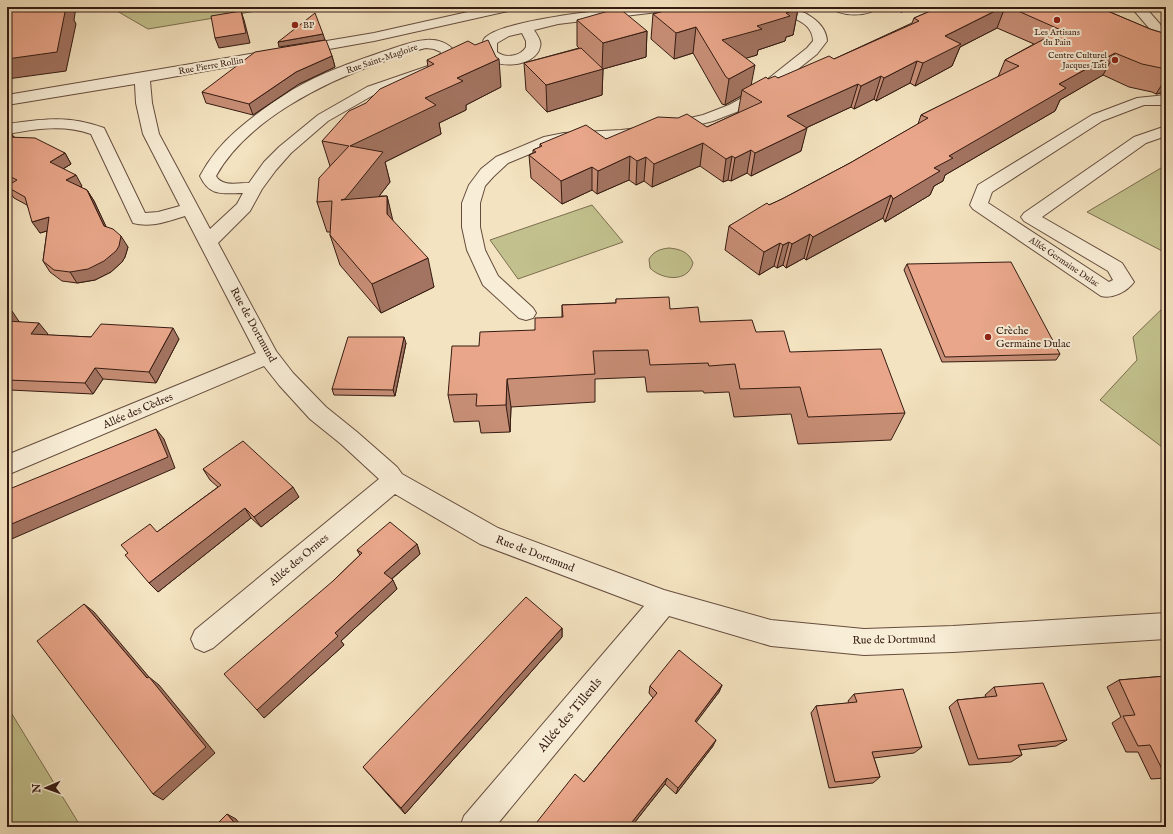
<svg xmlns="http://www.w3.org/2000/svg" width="1173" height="834" font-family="'IM FELL English',serif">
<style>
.green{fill:#c2c18d;stroke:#7c6e50}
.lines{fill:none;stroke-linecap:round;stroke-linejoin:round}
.minor-casing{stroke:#654d3e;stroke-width:2}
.minor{fill:#f8edd6;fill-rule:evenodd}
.wall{fill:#c88f77;stroke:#351b12}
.shaded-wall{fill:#a37461;stroke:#351b12}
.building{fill:#e9a68a;stroke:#351b12}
.poi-dot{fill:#8f2418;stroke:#f8edd6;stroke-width:1.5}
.labels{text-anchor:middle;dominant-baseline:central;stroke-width:4;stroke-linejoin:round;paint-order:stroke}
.far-poi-label{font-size:9px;fill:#351b12;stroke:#f8edd6;text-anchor:start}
.far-street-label{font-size:9px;fill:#351b12;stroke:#f8edd6}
.street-label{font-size:11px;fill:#351b12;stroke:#f8edd6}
.poi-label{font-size:11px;fill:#351b12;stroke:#f8edd6;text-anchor:start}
.near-street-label{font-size:13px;fill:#351b12;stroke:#f8edd6}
</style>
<rect width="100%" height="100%" fill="#f4e3c0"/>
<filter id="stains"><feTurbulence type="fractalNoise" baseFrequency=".005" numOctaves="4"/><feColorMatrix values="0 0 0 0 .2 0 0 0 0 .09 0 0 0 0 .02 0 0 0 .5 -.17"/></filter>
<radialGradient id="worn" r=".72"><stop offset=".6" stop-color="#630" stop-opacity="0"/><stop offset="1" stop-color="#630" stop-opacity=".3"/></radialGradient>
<g class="green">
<polygon points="110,7 280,7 148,29"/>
<polygon points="1166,165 1166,253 1087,212"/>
<polygon points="592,205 623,242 518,279 490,240"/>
<path d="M669 248C680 249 689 252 693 263 688 283 662 280 650 268L649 259C654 251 660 249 669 248Z"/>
<polygon points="1166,305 1166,450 1100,400 1137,360 1133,337"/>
<polygon points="7,706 81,827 7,827"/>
</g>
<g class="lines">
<defs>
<g id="minor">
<path d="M490 7H515L513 10 508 11 374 41 150 81 152 103 159 134 210 229 237 204 243 193C222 193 210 197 200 176 209 159 221 144 236 131 253 116 273 102 292 90 321 73 353 62 385 51 398 47 412 41 426 40 437 39 449 43 455 52L450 66 441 71 377 93 328 121 291 153 276 170 262 189 250 211 218 243 276 351 293 373 326 407 357 432 397 467 402 474 498 528 664 590 771 620 864 629 953 626 1166 613V639L953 652 864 655 771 646 669 616 495 827H460L464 816 644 606 480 544 395 494 213 648 204 652 195 648 191 639 195 630 379 479 341 444 310 419 279 385 264 366 7 475V455L256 353 185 216C168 221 151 228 133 223L91 134C63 124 36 129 7 134V124C43 119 69 115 104 128L145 213 158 212 180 206 143 134 136 103 135 84 7 105V95L374 33ZM426 48 434 49 441 52 438 61 431 65 367 87 318 115 279 147 264 162 249 183C238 183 222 187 216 176 247 120 324 82 382 62 397 57 411 51 426 48Z"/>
<path d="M633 7H673L671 10 666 11 558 24 534 30C537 35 542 41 540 47 535 68 494 70 483 54 483 50 482 42 484 39 499 20 606 10 633 7ZM522 33 526 41V47C521 56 506 59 497 52V43L509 36Z"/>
<path d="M758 7C767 7 775 6 784 7 802 9 826 21 827 41L817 54 759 100 739 111 713 121 655 136 621 140 564 143 549 146 508 163 493 177 485 186 480 203V227L485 250 498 276 533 308 536 313 533 318 526 320 519 318 483 285 467 250 462 227V203L469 185 481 169 496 157 544 137 564 133 621 130 655 126 703 115 729 105 749 94 807 48 813 41C813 17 778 14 760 10Z"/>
<path d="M831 7H878C870 17 839 17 831 7Z"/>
<polygon points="1131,7 1145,7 1160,24 1165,35 1163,38 1158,39 1153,38 1149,28"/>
<path d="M1166 95V105H1144L1102 121 992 192 988 203 1109 282 1113 280 1108 271 1024 221 1021 217 1024 213 1134 137 1166 126V136L1146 143 1042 217 1122 263 1134 282C1127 292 1112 299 1101 296L973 209 970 205 978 185 1092 115 1137 98Z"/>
</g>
</defs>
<use href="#minor" class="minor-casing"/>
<use href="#minor" class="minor"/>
</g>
<g class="wall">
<polygon points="890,7 920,7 901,12"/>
<polygon points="932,7 1098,7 1150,29 1166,34 1166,92 1156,94 1152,92 1129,87 1103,75 1060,100 1055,111 945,175 943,181 934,186 930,195 885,222 883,218 806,260 804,258 786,268 783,265 777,268 774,266 759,275 725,250 729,226 769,205 782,199 850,163 918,124 921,115 998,77 1005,60 1034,44 997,28 960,47 952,66 915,86 910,83 876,101 874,99 854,109 851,107 806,128 801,151 751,176 747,173 731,181 728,180 723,182 700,166 652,187 644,181 636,185 629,180 597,194 592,190 562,204 531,178 529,155 533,153 533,150 540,147 540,144 606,139 707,127 738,113 741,96 725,105 722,104 693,53 674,59 651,39 653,14 694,8 798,9 793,35 786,37 785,41 758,50 757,55 746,58 751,85 768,79 778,78 834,59 912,23 914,18 933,10"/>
<polygon points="577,20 647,31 646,57 603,69 602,95 547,112 526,90 524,63 579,48 577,46"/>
<polygon points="325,40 332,56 335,67 299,84 253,115 206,103 202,92"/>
<polygon points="427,60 501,87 466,105 466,110 439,123 441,134 385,162 390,182 379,196 387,196 392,220 434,287 381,313 340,265 330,235 331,232 327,232 317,202 330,166 322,141 366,103 428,67"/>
<polygon points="7,131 14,137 65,153 71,164 63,169 82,186 80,187 87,190 94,201 106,227 128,247 125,257 122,262 111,272 95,280 77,283 62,281 50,272 43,261 47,231 40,233 27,205 14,198 7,188 7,186 11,184 7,182"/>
<polygon points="907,264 1060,354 1056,360 942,362 904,270"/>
<polygon points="616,299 670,309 700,322 756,332 790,352 905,413 891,440 798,444 791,414 734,417 729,392 704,393 703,391 647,392 645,377 595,379 595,402 511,407 510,432 481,433 479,421 454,422 448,395 479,346 535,330 562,317 562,305 616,303"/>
<polygon points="7,311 20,322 48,334 47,335 91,337 179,339 156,383 103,379 93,394 10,390 7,387"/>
<polygon points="406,343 395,396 334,395 332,389"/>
<polygon points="203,469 299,497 261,527 251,518 158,592 157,532 218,487 210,480"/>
<polygon points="417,544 420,554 392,579 397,589 341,641 344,645 264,718 333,581 360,555 357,550"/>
<polygon points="562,628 562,637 405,814 363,767"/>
<polygon points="1166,676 1166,778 1151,779 1138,752 1126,752 1112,723 1121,717 1107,687 1119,680"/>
<polygon points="722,685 719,692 696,722 713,746 676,794 665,784 631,827 533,827 584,782 653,698 649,693 650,686"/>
<polygon points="994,687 1067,740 1056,746 1020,750 1022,755 1011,762 969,765 949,707 957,700 986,697 985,695"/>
<polygon points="854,694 922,747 914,753 874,758 880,777 873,783 829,788 811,713 816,706 849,703 848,701"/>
</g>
<g class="shaded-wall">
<polygon points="64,7 76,7 74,20 76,24 66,71 7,79 7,59"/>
<polygon points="903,7 920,7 901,12"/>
<polygon points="1003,7 1005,7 997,28 960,47 952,66 915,86 923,63 945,36"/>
<polygon points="798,9 793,35 786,37 785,41 758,50 757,55 720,66 722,40 786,13"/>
<polygon points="241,11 244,20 250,43 219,48 215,38"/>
<polygon points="696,27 693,53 674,59 676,33"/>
<polygon points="647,31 646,57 603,69 602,95 547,112 546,85 602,69 603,43"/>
<polygon points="323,34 325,40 279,47 278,42"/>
<polygon points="1115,53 1103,75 1060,100 1055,111 945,175 943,181 934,186 930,195 885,222 893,199 934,168 949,156 1059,84"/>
<polygon points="332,56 335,67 299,84 253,115 249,104 296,72"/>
<polygon points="499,59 501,87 466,105 466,110 439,123 441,134 385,162 390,182 354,229 345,199 350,146 457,78"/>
<polygon points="917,61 910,83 876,101 884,78"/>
<polygon points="755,65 750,91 742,90 741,96 725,105 729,79"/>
<polygon points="881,76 874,99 854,109 861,86"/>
<polygon points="1166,78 1166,92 1156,94"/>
<polygon points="858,84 851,107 782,139 787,116"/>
<polygon points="807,128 801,151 751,176 755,153"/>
<polygon points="10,131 17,142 7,140 7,135"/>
<polygon points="703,143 700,166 652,187 654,164"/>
<polygon points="751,150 747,173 731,181 735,158"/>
<polygon points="65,153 71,164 56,173 50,162"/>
<polygon points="630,156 629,180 597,194 598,171"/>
<polygon points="732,156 728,180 723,182 726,159"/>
<polygon points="646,157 644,181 636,185 637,161"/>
<polygon points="592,167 592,190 562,204 561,181"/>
<polygon points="76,175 82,186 73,191 66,180"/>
<polygon points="87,190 94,201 111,237 104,226"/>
<polygon points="891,195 883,218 806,260 813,237"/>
<polygon points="387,196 394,225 387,214"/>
<polygon points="49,217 56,228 40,233 32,222"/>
<polygon points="810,234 804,258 786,268 792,244"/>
<polygon points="121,236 128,247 125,257 122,262 111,272 95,280 77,283 70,272"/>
<polygon points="789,242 783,265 777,268 783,245"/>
<polygon points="780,243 774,266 759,275 764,252"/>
<polygon points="428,258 434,287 381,313 372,284"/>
<polygon points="12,311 20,323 7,324 7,318"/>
<polygon points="39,323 48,334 40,345 31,334"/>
<polygon points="173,328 179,339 156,383 149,372"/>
<polygon points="404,337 406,343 395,396 393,390"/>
<polygon points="95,368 103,379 93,394 85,383"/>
<polygon points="507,379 511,407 510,432 506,405"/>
<polygon points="156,429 164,439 175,468 7,541 7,526"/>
<polygon points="293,487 299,497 261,527 254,517"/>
<polygon points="245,508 251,518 158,592 149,583"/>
<polygon points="417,544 420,554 388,582 384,573"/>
<polygon points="393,580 397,589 341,641 344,645 264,718 257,710 335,633"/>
<polygon points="84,604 94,612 149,677 159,685 215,753 163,800 153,794 147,678"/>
<polygon points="562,628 562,637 405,814 401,808"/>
<polygon points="722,685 719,692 692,728 695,721"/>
<polygon points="716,740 713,746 676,794 678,788"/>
<polygon points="667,778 665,784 631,827 628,827"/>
<polygon points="227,814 236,819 242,827 238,827"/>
</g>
<g class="building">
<polygon points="7,7 66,7 57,52 7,59"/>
<polygon points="679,7 693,7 694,8 699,7 711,7 713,8 717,7 795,7 798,9 786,13 790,16 757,26 762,29 722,40 755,65 729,79 726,77 696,27 676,33 653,14"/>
<polygon points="940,7 1003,7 945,36 961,44 923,63 917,61 884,78 881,76 861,86 858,84 787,116 807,128 755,153 751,150 735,158 732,156 726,159 703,143 654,164 646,157 637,161 630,156 598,171 592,167 561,181 529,155 536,152 533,150 542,146 540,144 586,125 606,139 658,117 678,118 687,114 707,127 762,102 742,90 766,77 768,79 775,76 778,78 829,56 834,59 919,21 914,18"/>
<polygon points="1009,7 1098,7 1150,29 1166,34 1166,69 1142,64 1115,53 1059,84 1066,88 1056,94 949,156 953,158 934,168 940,171 893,199 891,195 813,237 810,234 792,244 789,242 783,245 780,243 764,252 729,226 767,203 769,205 782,199 850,163 928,118 921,115 1019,66 1005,60 1061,30"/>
<polygon points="619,8 647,31 603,43 577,20"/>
<polygon points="241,11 246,33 215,38 211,16"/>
<polygon points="315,13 323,34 278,42"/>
<polygon points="326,40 332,56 296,72 249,104 202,92 255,52"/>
<polygon points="488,40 496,57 499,59 457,78 463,81 425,98 436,105 350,146 383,152 345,199 341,200 387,196 387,214 428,258 372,284 330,235 332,201 317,202 319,178 349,146 322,141 349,111 366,103 380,89 434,64 427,60 468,41 475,45"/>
<polygon points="581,48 603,69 546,85 524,63"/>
<polygon points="7,131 10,131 7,135"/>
<polygon points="7,137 35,138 65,153 50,162 76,175 66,180 87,190 104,226 113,229 121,236 119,246 116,251 104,261 88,269 70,272 54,270 43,261 49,217 32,222 25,197 7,187 7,186 17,180 7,175"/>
<polygon points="1011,262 1060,354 945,357 907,264"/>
<polygon points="669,297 670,309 698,307 700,322 752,320 756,332 784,331 790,352 881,349 905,413 808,417 800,387 740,389 735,364 709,366 708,363 650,365 648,350 593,351 595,374 507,379 506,405 476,406 477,394 448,395 452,346 479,346 480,332 535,330 535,318 563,317 562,305 616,303 616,299"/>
<polygon points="7,311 12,311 7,318"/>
<polygon points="7,321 39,323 31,334 91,337 101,324 173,328 149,372 95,368 85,383 7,380"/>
<polygon points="348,337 404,337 393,390 332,389"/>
<polygon points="156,429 168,457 7,526 7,490"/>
<polygon points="243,441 293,487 254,517 245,508 149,583 125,555 128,553 121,545 150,524 157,532 221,485 203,469"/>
<polygon points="390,522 417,544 384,573 393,580 335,633 338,636 257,710 224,674 333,581 362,553 357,550"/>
<polygon points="526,597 562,628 401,808 363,767"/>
<polygon points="84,604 147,678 149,677 206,747 153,794 37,641"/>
<polygon points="679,650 722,685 695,721 716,740 678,788 667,778 628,827 533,827 575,774 584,782 657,693 650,686"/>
<polygon points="1166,676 1166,773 1164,773 1150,745 1138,746 1123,716 1135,715 1119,680"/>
<polygon points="1043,683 1067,740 1018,745 1022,755 978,759 957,700 997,696 994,687"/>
<polygon points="903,689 922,747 872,752 880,777 835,782 816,706 857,702 854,694"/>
<polygon points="227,814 238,827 214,827"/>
</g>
<g class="poi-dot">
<circle cx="1057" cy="20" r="4"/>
<circle cx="295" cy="25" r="4"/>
<circle cx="1115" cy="60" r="4"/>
<circle cx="988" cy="337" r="4"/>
</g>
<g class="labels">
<g class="far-poi-label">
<text x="303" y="25">BP</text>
<text x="1057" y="32" text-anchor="middle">Les Artisans<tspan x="1057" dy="10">du Pain</tspan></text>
<text x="1107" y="55" text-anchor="end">Centre Culturel<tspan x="1107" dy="10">Jacques Tati</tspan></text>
</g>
<g class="far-street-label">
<text transform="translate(382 59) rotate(-19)">Rue Saint-Magloire</text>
<text transform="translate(211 66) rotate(-10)">Rue Pierre Rollin</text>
<text transform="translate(1064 262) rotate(34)">Allée Germaine Dulac</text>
</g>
<g class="street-label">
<text transform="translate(253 325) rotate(61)">Rue de Dortmund</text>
<text transform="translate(138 411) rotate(-23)">Allée des Cèdres</text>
<text transform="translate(535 554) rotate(21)">Rue de Dortmund</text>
<text transform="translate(299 560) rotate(-40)">Allée des Ormes</text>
<text transform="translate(894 640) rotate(-1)">Rue de Dortmund</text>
</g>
<g class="poi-label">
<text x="996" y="331">Crèche<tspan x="996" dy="13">Germaine Dulac</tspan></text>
</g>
<g class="near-street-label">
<text transform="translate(570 715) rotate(-50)">Allée des Tilleuls</text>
</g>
</g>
<rect width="1173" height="834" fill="none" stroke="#f4e3c0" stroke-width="24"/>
<rect x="8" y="8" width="1157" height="818" fill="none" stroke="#351b12" stroke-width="2"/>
<rect x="12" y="12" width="1149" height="810" fill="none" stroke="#351b12"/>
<g transform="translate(46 788) rotate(268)" stroke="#f8edd6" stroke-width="3" paint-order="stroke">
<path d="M0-3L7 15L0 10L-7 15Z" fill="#351b12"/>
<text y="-6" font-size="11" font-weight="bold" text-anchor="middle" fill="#351b12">N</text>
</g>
<rect width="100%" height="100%" filter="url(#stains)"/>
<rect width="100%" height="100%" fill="url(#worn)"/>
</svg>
